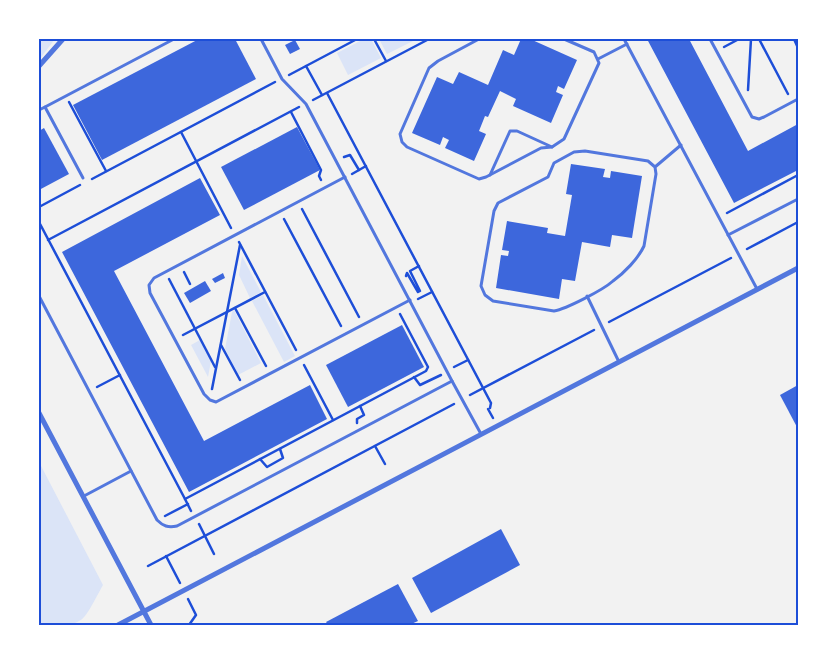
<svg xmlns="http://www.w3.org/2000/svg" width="837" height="664" font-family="Manrope,sans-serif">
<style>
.green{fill:#dbe4f7}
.building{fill:#3d67dc}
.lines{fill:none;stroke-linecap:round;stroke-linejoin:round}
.path{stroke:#1d4ed8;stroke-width:2.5}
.service{stroke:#5277de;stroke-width:3}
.minor{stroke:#5277de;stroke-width:5}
.neatline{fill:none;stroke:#1d4ed8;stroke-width:2}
</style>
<rect width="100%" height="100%" fill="#f2f2f2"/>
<g class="green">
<polygon points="39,39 55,39 39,60"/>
<polygon points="364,39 371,39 381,58 348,75 337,53"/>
<polygon points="379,39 417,39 387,54"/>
<polygon points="242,256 261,292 250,298 239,275"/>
<polygon points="263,295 295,356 284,362 252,301"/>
<polygon points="234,310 261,363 238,375 225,349 232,312"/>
<polygon points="200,340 211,361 208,377 191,345"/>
<path d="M39 462 103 585C80 626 87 625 39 625Z"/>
</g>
<g class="building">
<polygon points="199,39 235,39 256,79 102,160 73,105"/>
<polygon points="521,39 530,39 577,60 564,89 558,86 556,92 563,95 551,123 513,106 516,99 500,91 488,117 485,116 479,131 486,134 474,161 445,148 449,140 443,137 440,145 412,133 437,77 453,84 459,72 488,85 503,50 514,55"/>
<polygon points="647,39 689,39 748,151 798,124 798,170 734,203"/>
<polygon points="295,40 300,49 290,54 285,45"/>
<polygon points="297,127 320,170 244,210 221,167"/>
<polygon points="44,128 69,174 39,190 39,131"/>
<polygon points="571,164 605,169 603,177 610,178 611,171 642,176 632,238 612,235 610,247 582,242 575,281 562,279 559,299 496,288 501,255 508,256 509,251 502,250 507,221 548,228 547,233 565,236 572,195 566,194"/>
<polygon points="200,178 220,215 114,271 187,409 204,441 310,385 327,419 189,492 62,252"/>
<polygon points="223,273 225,278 215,283 212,279"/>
<polygon points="205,281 211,291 190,303 184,293"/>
<polygon points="402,325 424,367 348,407 326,365"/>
<polygon points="798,385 798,429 780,395"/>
<polygon points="501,529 520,565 431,613 412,578"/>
<polygon points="398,584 418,621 409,625 328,625 326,622"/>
</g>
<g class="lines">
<g class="path">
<polyline points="374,39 386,61"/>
<polyline points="759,39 788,94"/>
<polyline points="794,39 798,48"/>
<polyline points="724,47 739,39"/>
<polyline points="306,66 357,39"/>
<polyline points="289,75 306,66 322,95"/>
<polyline points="748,90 751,39"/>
<polyline points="327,93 491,403 490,408"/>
<polyline points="313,100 429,39"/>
<polyline points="69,102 106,171"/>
<polyline points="291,112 321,170 319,176 321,180"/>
<polyline points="181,132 231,228"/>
<polyline points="344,157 350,155 359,170"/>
<polyline points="352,174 366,166"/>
<polyline points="92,179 275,82"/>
<polyline points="39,207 80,185"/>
<polyline points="302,209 359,317"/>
<polyline points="727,213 798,175"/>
<polyline points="284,219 341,326"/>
<polyline points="39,222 185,499 426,371 428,367 400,314"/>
<polyline points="48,240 299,107"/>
<polyline points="239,242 296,350"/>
<polyline points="747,249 798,222"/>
<polyline points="184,272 190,284"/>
<polyline points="406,276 407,273 418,292 420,291 410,271 419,266"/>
<polyline points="169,279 215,367"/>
<polyline points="418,299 432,292"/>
<polyline points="235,308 266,366"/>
<polyline points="609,322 731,258"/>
<polyline points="183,335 265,292"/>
<polyline points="221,345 240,380"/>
<polyline points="304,365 333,420"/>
<polyline points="454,367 468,360"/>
<polyline points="414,377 420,385 441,375"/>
<polyline points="97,387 120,375"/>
<polyline points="212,389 240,245"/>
<polyline points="470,395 594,330"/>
<polyline points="488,409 493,418"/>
<polyline points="357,423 357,419 364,415 360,406"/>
<polyline points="375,446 385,464"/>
<polyline points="260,459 267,467 283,458 280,449"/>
<polyline points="185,499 191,511"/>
<polyline points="165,516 188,504"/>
<polyline points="199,524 214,554"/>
<polyline points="166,556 180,583"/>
<polyline points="148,566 454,404"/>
<polyline points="188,599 196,615 189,625"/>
</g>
<g class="service">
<polyline points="479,39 438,61 429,68 400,134 402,142 407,147 479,179 486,177 541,148 552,147 564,139 599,63 594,52 564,39"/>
<polyline points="624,39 757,289"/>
<polyline points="710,39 752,117 759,119 764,117 798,99"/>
<polyline points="598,59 627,44"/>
<polyline points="39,110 45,107"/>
<path d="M655 167 648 161 585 151 574 152 554 163 548 177 498 203 494 211 481 286 485 295 493 301 554 311C566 309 603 290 613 281 624 273 638 259 644 246L656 174 655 167 681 145"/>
<polyline points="490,175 510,131 517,131 552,147"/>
<polyline points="345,177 154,278 149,285 150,293 204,394 210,400 216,402 410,300"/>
<polyline points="83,178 45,107 174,39"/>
<polyline points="728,235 798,199"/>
<path d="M39 296 157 520C163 526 168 528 177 526L452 381 306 104 282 79 261 39"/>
<polyline points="587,296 619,362"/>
<polyline points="452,381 481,434"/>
<polyline points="84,496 131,471"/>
</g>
<g class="minor">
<polyline points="39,66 63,39"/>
<polyline points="39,413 151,625"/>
<polyline points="118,625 798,268"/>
</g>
</g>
<rect width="837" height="664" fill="none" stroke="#ffffff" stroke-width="80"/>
<rect x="40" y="40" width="757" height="584" class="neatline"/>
</svg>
